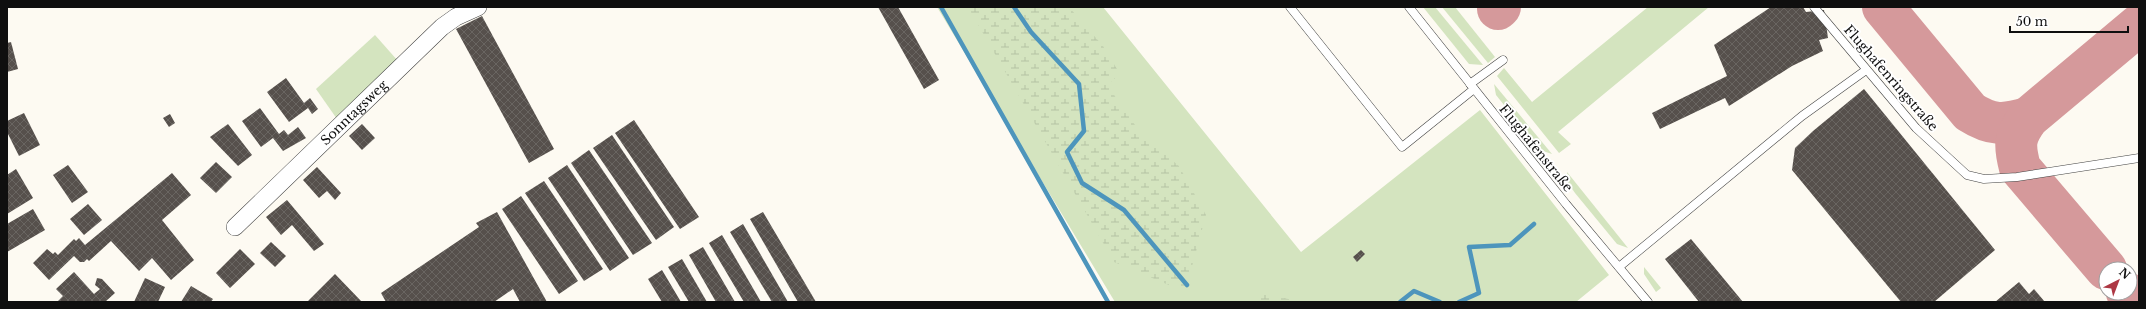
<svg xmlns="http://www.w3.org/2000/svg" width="2146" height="309" font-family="'Libre Baskerville',serif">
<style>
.grass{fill:#d4e4bf}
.wetland{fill:url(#wetland-marsh)}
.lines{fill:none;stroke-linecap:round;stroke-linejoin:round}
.stream{stroke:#4d95bc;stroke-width:4.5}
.taxiway{stroke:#d5999b;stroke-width:42}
.building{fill:url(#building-cross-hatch)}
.service-casing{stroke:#424242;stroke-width:9}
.minor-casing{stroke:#424242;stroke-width:18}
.service{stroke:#fff;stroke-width:8}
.minor{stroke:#fff;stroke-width:17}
.labels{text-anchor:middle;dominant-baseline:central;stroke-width:4;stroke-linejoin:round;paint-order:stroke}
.street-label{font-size:13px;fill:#0f0f0f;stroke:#fff}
</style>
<defs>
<pattern id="wetland-marsh" width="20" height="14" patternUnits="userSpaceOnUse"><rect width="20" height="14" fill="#d4e4bf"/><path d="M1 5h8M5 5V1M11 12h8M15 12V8" fill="none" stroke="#b5c2a3"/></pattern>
<pattern id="building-cross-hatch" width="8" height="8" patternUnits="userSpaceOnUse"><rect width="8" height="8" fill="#56504c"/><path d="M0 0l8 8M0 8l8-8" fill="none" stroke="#696561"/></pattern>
</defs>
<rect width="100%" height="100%" fill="#fdfaf2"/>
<g class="grass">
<polygon points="937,7 1103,7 1301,252 1480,110 1609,275 1576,302 1115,302"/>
<polygon points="1423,7 1435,7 1483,65 1469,64"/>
<polygon points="1442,7 1455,7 1495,57 1488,63"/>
<polygon points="1648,7 1709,7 1558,132 1571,144 1559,153 1497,76 1504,68 1532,102"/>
<polygon points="375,35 398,61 337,119 316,89"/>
<polygon points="1494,84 1552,154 1540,150 1496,95"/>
<polygon points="1567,172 1628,248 1617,244 1575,193 1568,183"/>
<polygon points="1644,267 1661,288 1656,292 1644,274"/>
</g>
<g class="wetland">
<polygon points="968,7 1069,7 1103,46 1120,74 1107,85 1142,135 1179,166 1206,215 1187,285 1176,288 1114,262"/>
<polygon points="1265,294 1302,302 1250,302"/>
</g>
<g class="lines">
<g class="stream">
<polyline points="941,7 1108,302"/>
<polyline points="1014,7 1031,32 1079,84 1084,131 1067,152 1082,183 1124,210 1187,285"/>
<polyline points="1400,302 1414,291 1440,302"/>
<polyline points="1459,302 1479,293 1469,247 1510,245 1534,224"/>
</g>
<g class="taxiway">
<path d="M1883 7 1970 112C1992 126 2004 125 2028 118"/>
<polyline points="1498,9 1500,7"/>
<path d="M2106 269 2020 168C2014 145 2014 137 2028 118L2139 25"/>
<polyline points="2127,293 2134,302"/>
</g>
</g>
<g class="building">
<polygon points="878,7 898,7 939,80 924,89"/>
<polygon points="1771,7 1803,7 1806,12 1824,10 1828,38 1819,40 1823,51 1792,66 1729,106 1725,98 1660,129 1652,113 1727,76 1714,45"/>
<polygon points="482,16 554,149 529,163 456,29"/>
<polygon points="11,42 18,69 7,72 7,43"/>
<polygon points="286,78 304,103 310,98 318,109 312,114 308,108 289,122 267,92"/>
<polygon points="1864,89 1995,250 1934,302 1901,302 1792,170 1795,148 1813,131"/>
<polygon points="260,108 279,134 284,130 288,135 298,127 306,138 283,151 273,138 261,147 242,121"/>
<polygon points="24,113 40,145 19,156 7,132 7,121"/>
<polygon points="170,114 175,123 169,127 163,118"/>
<polygon points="634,120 699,217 680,229 615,133"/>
<polygon points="228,124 252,155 238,166 210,137"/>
<polygon points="362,124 375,138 362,150 349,136"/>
<polygon points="612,135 674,227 656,240 593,148"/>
<polygon points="589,150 652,243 633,255 571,163"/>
<polygon points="216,162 232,177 216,193 200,178"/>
<polygon points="68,165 88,192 72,203 53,175"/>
<polygon points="567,165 629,258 610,271 548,178"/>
<polygon points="317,167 341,193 335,200 327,191 319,198 303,180"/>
<polygon points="16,169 33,198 7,214 7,175"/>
<polygon points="172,173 191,195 162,220 194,260 171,280 152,258 139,271 111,241 89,261 87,259 84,262 80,262 74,256 49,280 33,263 47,249 53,254 55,252 58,255 74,239 76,241 79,238 85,245"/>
<polygon points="544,181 603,269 584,281 525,193"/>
<polygon points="521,196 578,281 559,294 502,209"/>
<polygon points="287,200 324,244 314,251 292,225 281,235 266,217"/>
<polygon points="88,204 102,220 84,235 70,219"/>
<polygon points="33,209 45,230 7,252 7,224"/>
<polygon points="497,212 547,302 520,302 513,289 494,302 386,302 381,293 479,227 476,223"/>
<polygon points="763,212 816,302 798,302 750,219"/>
<polygon points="743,224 788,302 772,302 730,232"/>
<polygon points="722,235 761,302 744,302 709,243"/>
<polygon points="1691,239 1743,302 1699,302 1665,259"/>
<polygon points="271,242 286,256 275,267 260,253"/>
<polygon points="703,247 735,302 716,302 689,255"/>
<polygon points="240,249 255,264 230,288 216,273"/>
<polygon points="1361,250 1365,254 1357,262 1353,257"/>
<polygon points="682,259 707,302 689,302 668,267"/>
<polygon points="662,270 681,302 662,302 648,279"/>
<polygon points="74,272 94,294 100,289 95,285 97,278 102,279 115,293 105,302 60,302 58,301 63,296 56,289"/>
<polygon points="335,274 362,302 307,302"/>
<polygon points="145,278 165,287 158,302 134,302"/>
<polygon points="2019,282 2029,294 2034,289 2045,302 1995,302"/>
<polygon points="191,286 213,299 211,302 181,302"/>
</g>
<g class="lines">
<defs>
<g id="service">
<polyline points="1290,7 1402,147 1474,89"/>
<polyline points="1409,7 1566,204 1648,302"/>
<polyline points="1814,7 1916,128 1967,175 1984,179 2017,177 2139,158"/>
<polyline points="1470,84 1503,60"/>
<polyline points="1619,267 1802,116 1866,70"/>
</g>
<g id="minor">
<path id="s1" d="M235 227 442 27 456 17 478 7"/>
</g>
</defs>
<use href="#service" class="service-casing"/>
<use href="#minor" class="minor-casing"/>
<use href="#service" class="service"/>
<use href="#minor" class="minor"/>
</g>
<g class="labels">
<g class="street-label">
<text transform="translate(1891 78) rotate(49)">Flughafenringstraße</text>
<text stroke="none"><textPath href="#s1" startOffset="165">Sonntagsweg</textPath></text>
<text transform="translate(1536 148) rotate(51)">Flughafenstraße</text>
</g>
</g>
<rect width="2146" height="309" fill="none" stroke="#0f0f0f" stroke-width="16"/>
<g transform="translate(2118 281) rotate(42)"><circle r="19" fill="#ffffff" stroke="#9f9f9f"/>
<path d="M0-3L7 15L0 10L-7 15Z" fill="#ad3844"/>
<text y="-6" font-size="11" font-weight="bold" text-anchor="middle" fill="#0f0f0f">N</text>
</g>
<path d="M2010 26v6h118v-6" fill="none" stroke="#0f0f0f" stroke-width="2"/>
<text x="2016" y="26" font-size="12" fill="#0f0f0f" stroke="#ffffff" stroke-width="3" paint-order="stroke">50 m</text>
</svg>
